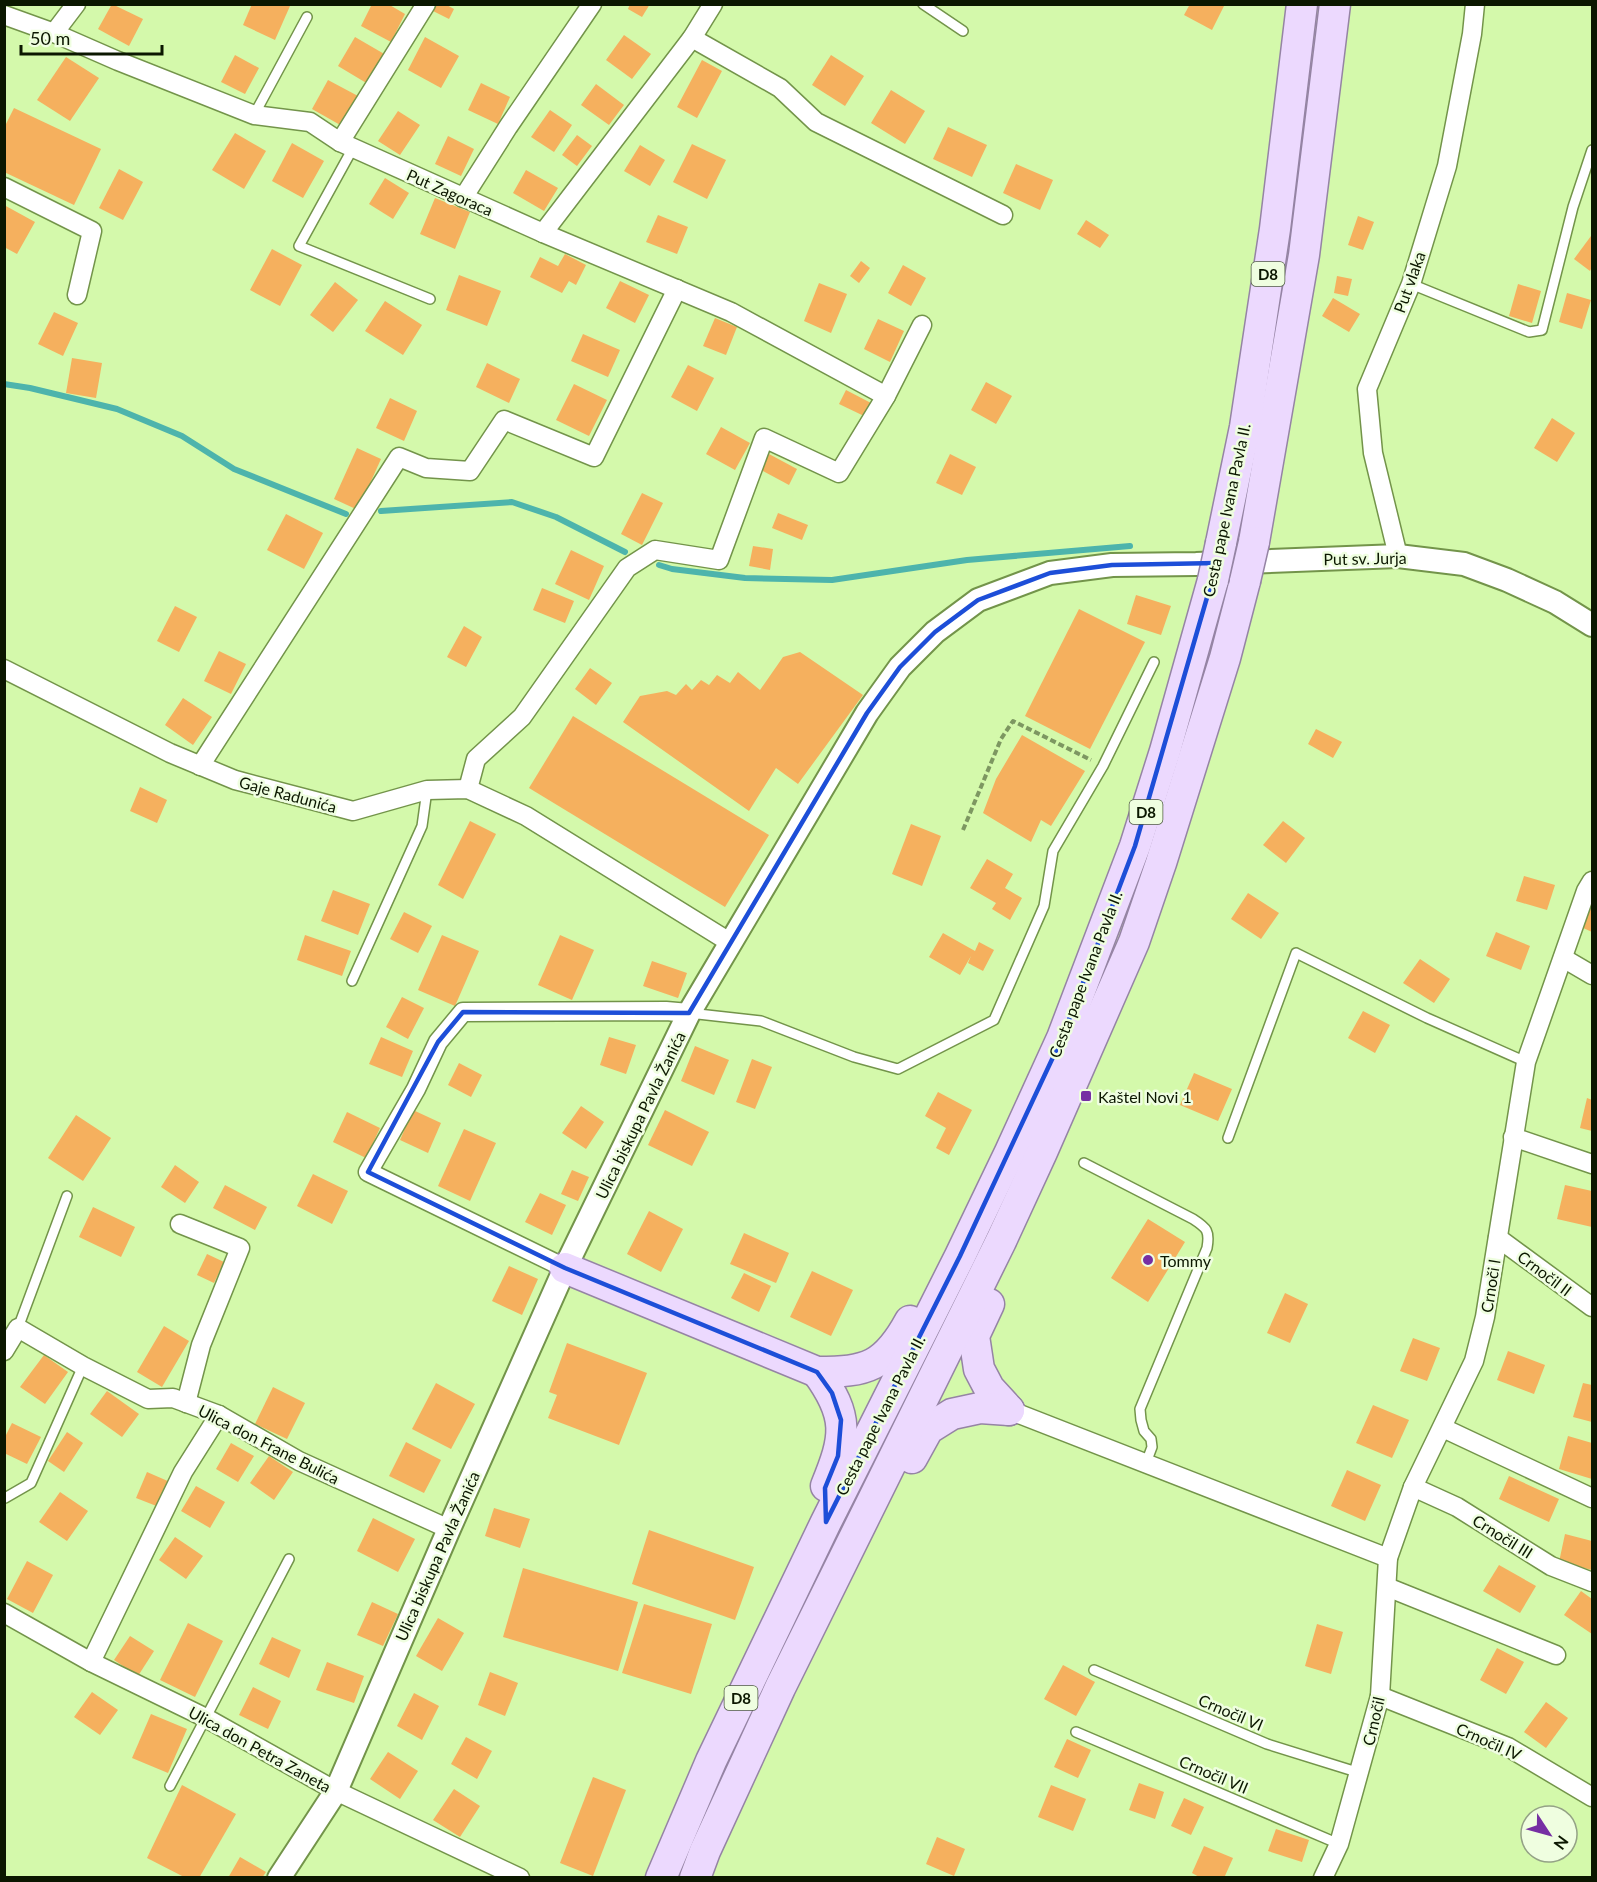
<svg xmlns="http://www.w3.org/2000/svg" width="1597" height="1882" font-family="Lato,sans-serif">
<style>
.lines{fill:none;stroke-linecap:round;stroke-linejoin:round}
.stream{stroke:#4db4ac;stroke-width:6}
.building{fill:#f5b05e}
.service-casing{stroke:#73944a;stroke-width:12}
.minor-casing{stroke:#73944a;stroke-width:21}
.tertiary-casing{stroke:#73944a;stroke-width:26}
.primary-casing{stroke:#9584a4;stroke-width:33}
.path{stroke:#7d9761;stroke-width:4;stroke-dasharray:6 3;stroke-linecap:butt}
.service{stroke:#fff;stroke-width:9}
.minor{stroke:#fff;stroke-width:18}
.tertiary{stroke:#fff;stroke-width:22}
.primary{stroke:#ecd9fe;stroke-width:30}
.primary-bridge-casing{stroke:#9584a4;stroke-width:33;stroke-linecap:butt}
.primary-bridge{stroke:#ecd9fe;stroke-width:30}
.marked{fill:none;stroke:#1d4ed8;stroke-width:4.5;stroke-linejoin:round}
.poi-dot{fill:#762fa3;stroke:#effee0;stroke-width:2}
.labels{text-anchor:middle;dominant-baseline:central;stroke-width:5;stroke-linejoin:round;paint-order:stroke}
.shield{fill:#effee0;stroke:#4f5c43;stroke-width:1.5}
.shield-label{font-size:15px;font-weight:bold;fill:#0b1700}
.street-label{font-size:16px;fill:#0b1700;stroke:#effee0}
.poi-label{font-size:16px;fill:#0b1700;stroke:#effee0;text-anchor:start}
</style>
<rect width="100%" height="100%" fill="#d4f9ab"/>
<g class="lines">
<g class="stream">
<polyline points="4,384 30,388 117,409 182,436 234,469 346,514"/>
<polyline points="381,511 512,502 556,517 625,552"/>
<polyline points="659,565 672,569 745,578 832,580 967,560 1130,546"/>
</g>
</g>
<g class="building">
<polygon points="112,4 143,19 129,46 98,29"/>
<polygon points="252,4 290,6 275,40 243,25"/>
<polygon points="372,4 388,4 405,14 391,42 361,26"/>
<polygon points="434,4 445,4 454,9 449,19 431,10"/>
<polygon points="630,4 650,4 642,17 628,9"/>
<polygon points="1190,4 1225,4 1212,30 1184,15"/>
<polygon points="624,35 651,54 632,79 606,60"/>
<polygon points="355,37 386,55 368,84 338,66"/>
<polygon points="425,37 459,56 441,88 408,70"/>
<polygon points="235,55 259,68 245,94 221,82"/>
<polygon points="831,55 864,76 845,106 812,85"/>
<polygon points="66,57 99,78 70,121 37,100"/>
<polygon points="702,60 722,71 697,118 677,107"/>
<polygon points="328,80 358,96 342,126 312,109"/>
<polygon points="481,83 510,97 498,124 468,110"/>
<polygon points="596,84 624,105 609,125 581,105"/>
<polygon points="891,90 925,111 905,144 871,123"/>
<polygon points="14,108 101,149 74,205 4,172 4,128"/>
<polygon points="550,110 572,125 554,152 531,137"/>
<polygon points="398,111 420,125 400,155 378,141"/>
<polygon points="948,127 987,145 972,177 933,159"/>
<polygon points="235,133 266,151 244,189 212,170"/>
<polygon points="577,135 592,146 577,166 562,155"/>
<polygon points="448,136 474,149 461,176 435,164"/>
<polygon points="292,143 324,161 303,198 272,181"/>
<polygon points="692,144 726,160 707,199 673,182"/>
<polygon points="640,145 665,160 650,186 624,171"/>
<polygon points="1016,164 1053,180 1040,210 1003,193"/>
<polygon points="119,169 143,182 123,220 99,208"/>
<polygon points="526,170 558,188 544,211 513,193"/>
<polygon points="385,178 409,193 393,219 369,204"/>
<polygon points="435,198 470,212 455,249 420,234"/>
<polygon points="4,205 35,222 17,254 4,247"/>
<polygon points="658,215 688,227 677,254 646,242"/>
<polygon points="1358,216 1374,222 1363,250 1348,245"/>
<polygon points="1086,220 1109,235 1100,248 1077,234"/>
<polygon points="1591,236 1592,237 1592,267 1590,271 1574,259"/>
<polygon points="272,249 302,265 280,306 250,290"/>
<polygon points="565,254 586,265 576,285 569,281 562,293 530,277 540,257 558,266"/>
<polygon points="861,261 870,268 859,283 850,276"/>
<polygon points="903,265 926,278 911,306 888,293"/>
<polygon points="459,275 501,291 487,326 446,310"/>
<polygon points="1337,276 1352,279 1348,296 1334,293"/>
<polygon points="620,281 649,295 635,323 606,308"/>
<polygon points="335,282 358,300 333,332 310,315"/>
<polygon points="819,283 847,294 831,333 804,321"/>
<polygon points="1518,284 1541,291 1532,323 1509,316"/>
<polygon points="1567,293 1591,300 1582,329 1559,322"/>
<polygon points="1333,298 1360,314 1349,332 1322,316"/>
<polygon points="385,301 422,325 403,355 365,331"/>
<polygon points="54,312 78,323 63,356 38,344"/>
<polygon points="715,318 737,327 726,355 703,346"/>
<polygon points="878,319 904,331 890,362 864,349"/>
<polygon points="583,334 620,350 608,377 571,361"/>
<polygon points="72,358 102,363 96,398 66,393"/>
<polygon points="487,363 520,379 509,403 476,387"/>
<polygon points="688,365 714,378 697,411 671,397"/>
<polygon points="986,382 1012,396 996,424 971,410"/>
<polygon points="574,384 607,400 589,436 556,420"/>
<polygon points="846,390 871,403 864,416 839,404"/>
<polygon points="390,398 417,411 404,441 376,428"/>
<polygon points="1552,418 1575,433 1557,462 1534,448"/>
<polygon points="721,427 750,443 735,470 706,454"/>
<polygon points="357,448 381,459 358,510 334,499"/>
<polygon points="769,454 797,469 789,485 761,470"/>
<polygon points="950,454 976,467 962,495 936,483"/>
<polygon points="642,493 663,503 642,545 621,534"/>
<polygon points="778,513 808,525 802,540 772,528"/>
<polygon points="286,514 323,533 304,569 267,550"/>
<polygon points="753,546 773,549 770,570 749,566"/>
<polygon points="571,550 604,566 589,600 555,584"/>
<polygon points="542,588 574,601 565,623 533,610"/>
<polygon points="1136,595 1171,606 1161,635 1127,624"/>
<polygon points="175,606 197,617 179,652 157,641"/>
<polygon points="1079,609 1145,642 1090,749 1025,716"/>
<polygon points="464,626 482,637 466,667 447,657"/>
<polygon points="219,651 246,664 231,694 204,681"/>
<polygon points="800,652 863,695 798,784 776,768 749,811 623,722 640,696 667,691 676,695 686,684 692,690 701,680 709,685 717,675 730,683 738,672 760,690 783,657"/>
<polygon points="590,668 612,683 596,705 575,689"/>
<polygon points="183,698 212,717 193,745 165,725"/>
<polygon points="573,716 769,835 725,907 529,788"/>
<polygon points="1316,729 1342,742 1333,758 1308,744"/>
<polygon points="1022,735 1085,771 1051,826 1041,820 1031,842 983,813 996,779"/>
<polygon points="140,787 167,800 157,823 130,811"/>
<polygon points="470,821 496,834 463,899 438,885"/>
<polygon points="1283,821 1305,838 1286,863 1263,845"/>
<polygon points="911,824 941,836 922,886 892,874"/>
<polygon points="987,859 1013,874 1005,888 1022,898 1010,920 992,909 996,903 970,888"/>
<polygon points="1524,876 1555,885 1547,910 1516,901"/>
<polygon points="333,890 370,904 358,935 321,921"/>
<polygon points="1248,893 1279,913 1261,939 1231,919"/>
<polygon points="1592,902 1592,932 1581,927"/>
<polygon points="404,912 432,926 418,953 390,939"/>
<polygon points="1496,932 1530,946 1521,970 1486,956"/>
<polygon points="943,933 975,951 979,942 994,950 983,971 968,963 971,956 960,975 929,957"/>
<polygon points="305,935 351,951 342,976 297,960"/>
<polygon points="442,935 479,951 455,1006 418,990"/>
<polygon points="560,935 594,950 572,1000 538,985"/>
<polygon points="1420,959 1450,979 1434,1003 1403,983"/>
<polygon points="652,961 687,973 678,998 643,986"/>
<polygon points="402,997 424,1008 408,1039 386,1027"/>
<polygon points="1363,1011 1390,1025 1375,1053 1348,1038"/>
<polygon points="381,1037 413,1051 402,1077 369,1064"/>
<polygon points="609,1037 636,1045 626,1074 600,1065"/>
<polygon points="695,1046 729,1060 714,1095 681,1081"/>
<polygon points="752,1059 772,1067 755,1109 736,1102"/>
<polygon points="459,1063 482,1075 471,1097 448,1085"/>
<polygon points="1194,1073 1232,1089 1218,1121 1180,1105"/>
<polygon points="938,1092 972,1110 949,1155 936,1148 946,1128 925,1116"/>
<polygon points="1587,1098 1592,1100 1592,1131 1580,1128"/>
<polygon points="581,1106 604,1122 586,1149 562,1133"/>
<polygon points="413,1110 441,1123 428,1153 400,1140"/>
<polygon points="665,1110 709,1132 692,1166 648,1145"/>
<polygon points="347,1112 380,1128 366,1158 333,1142"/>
<polygon points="76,1115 111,1138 83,1181 48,1158"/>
<polygon points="464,1129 496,1143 470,1201 438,1186"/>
<polygon points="175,1165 199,1182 185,1203 161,1187"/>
<polygon points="572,1170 589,1177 578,1201 561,1194"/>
<polygon points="313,1174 348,1191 332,1224 297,1206"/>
<polygon points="225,1185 267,1207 255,1230 213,1208"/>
<polygon points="1565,1185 1592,1191 1592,1227 1557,1219"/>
<polygon points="540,1193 566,1205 552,1235 525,1222"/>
<polygon points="93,1207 135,1227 121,1257 79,1237"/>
<polygon points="649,1211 683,1229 661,1272 627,1254"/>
<polygon points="1148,1219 1185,1242 1148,1302 1111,1278"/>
<polygon points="744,1233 789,1253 776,1283 730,1264"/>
<polygon points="207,1254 224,1262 214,1283 197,1275"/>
<polygon points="509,1266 538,1279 522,1315 492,1301"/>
<polygon points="812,1271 853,1290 831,1336 790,1317"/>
<polygon points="744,1273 771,1286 759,1312 731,1298"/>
<polygon points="1285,1293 1308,1304 1290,1343 1267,1333"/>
<polygon points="164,1326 189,1341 162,1387 137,1372"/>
<polygon points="1413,1338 1440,1348 1427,1381 1400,1371"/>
<polygon points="567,1343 647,1373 619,1445 548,1418 557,1395 549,1392"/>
<polygon points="1508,1351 1545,1365 1534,1394 1497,1380"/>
<polygon points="44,1355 68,1372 45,1404 20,1387"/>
<polygon points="436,1383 475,1404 451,1449 412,1429"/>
<polygon points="1583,1383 1592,1385 1592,1422 1573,1417"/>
<polygon points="273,1387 305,1403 287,1439 255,1424"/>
<polygon points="107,1391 139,1414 122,1437 90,1414"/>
<polygon points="1373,1405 1409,1420 1392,1458 1356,1443"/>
<polygon points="12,1423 41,1437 27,1464 4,1453 4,1439"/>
<polygon points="67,1432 83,1443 64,1472 48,1461"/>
<polygon points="1568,1436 1592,1443 1592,1479 1559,1469"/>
<polygon points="406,1442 441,1460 424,1493 389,1476"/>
<polygon points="231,1443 254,1456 238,1482 216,1469"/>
<polygon points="269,1456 293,1472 274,1500 250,1483"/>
<polygon points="1347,1470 1381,1485 1365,1521 1331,1506"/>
<polygon points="147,1472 170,1482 159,1507 136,1498"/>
<polygon points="1509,1476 1559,1499 1549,1522 1499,1499"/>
<polygon points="196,1486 225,1502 210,1528 181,1511"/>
<polygon points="60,1492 88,1511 67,1541 39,1522"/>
<polygon points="494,1508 530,1519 520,1548 485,1536"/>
<polygon points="373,1518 415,1539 398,1572 357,1551"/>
<polygon points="649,1530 754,1567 735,1620 632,1584"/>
<polygon points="1565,1534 1592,1541 1592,1570 1559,1562"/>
<polygon points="175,1537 203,1556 186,1579 159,1560"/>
<polygon points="27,1561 53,1575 33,1613 7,1599"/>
<polygon points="1499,1565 1536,1586 1520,1613 1483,1591"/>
<polygon points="523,1568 638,1602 618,1671 503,1637"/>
<polygon points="1581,1591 1592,1599 1592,1634 1564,1615"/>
<polygon points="372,1602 398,1614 383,1646 357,1635"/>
<polygon points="644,1604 712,1624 691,1694 622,1673"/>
<polygon points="438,1618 464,1633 442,1671 416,1656"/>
<polygon points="188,1623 223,1641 195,1697 160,1680"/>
<polygon points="1317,1624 1343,1632 1331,1674 1305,1666"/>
<polygon points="130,1636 154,1651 138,1676 114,1660"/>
<polygon points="272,1637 301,1650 289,1678 259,1664"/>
<polygon points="1497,1648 1524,1662 1506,1694 1480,1680"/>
<polygon points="327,1662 364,1676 354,1703 316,1690"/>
<polygon points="1063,1665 1095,1682 1076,1716 1044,1699"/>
<polygon points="490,1672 518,1683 505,1716 478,1705"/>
<polygon points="253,1687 281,1701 268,1729 239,1715"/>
<polygon points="92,1692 118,1710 100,1735 74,1717"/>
<polygon points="414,1693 439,1706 422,1740 397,1726"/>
<polygon points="1546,1702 1568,1718 1546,1748 1524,1732"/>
<polygon points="151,1714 187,1729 168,1773 132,1758"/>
<polygon points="466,1737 492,1751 477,1779 451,1764"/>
<polygon points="1067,1739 1091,1750 1078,1778 1054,1767"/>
<polygon points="388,1752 418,1771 400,1799 370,1779"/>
<polygon points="593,1777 626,1790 593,1876 560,1863"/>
<polygon points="1139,1783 1164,1792 1155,1819 1129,1810"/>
<polygon points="182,1785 236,1814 199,1878 186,1878 147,1858"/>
<polygon points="1051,1785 1086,1799 1073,1831 1038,1817"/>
<polygon points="454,1789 480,1806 460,1837 433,1820"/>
<polygon points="1184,1798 1204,1807 1191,1835 1171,1826"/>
<polygon points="1276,1829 1309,1840 1302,1862 1268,1851"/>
<polygon points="937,1837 965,1849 954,1876 926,1864"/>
<polygon points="1204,1846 1233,1858 1224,1878 1201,1878 1192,1873"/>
<polygon points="240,1857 266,1872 262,1878 228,1878"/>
</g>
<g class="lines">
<defs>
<g id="service">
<polyline points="923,4 963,31"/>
<polyline points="254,115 307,17"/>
<polyline points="353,148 299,246 430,299"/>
<polyline points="1411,284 1529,332 1542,330 1573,207 1592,150"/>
<polyline points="352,981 422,826 427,790"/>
<polyline points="689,1013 761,1021 854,1057 898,1069 994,1020 1044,906 1053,851 1103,766 1154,662"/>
<polyline points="1228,1138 1296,953 1427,1018 1526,1062"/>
<path d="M1084 1163 1193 1219C1207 1228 1210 1231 1207 1248L1140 1409 1141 1420 1144 1431 1151 1439 1152 1447 1146 1463"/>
<polyline points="18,1328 67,1196"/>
<polyline points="5,1498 31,1483 83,1366"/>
<polyline points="1094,1670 1267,1744 1360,1773"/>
<polyline points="1076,1732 1339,1844"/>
<polyline points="170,1786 289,1559"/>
</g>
<g id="minor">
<polyline points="4,15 54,33 118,61 254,115 310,122 340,142 543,233 731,312 886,396"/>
<polyline points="54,33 76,4"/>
<polyline points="692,38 780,88 816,122 1003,215"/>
<polyline points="340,142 426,4"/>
<polyline points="4,187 92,231 77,295"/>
<polyline points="463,198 508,127 592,4"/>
<polyline points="543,233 692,38 713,4"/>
<polyline points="1398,556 1373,453 1367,389 1411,284 1447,166 1472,34 1475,4"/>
<polyline points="4,669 170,753 235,780 353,811 427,790 468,789 526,816 731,943"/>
<polyline points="200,766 399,457 426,468 470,471 504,420 594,457 677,289"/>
<polyline points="468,789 476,759 522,717 627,568 655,550 719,560 764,438 839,473 886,396 922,325"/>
<polyline points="1563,958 1592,975"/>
<polyline points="1513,1137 1592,1164"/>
<polyline points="180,1224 240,1248 201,1345 186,1403"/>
<polyline points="1498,1238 1592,1307"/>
<polyline points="565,1268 368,1172 416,1089 438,1042 463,1012 666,1011 689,1013"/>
<polyline points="4,1351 18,1328 83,1366 148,1399 173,1398 219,1415 299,1461 449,1529"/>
<polyline points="1009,1410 1388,1558"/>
<polyline points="1443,1428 1592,1498"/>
<polyline points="1413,1487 1457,1507 1551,1566 1592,1582"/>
<polyline points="1387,1587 1556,1655"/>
<polyline points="4,1613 91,1662 206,1718 336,1791 520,1878"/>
<polyline points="91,1662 183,1472 219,1415"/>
<polyline points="1380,1696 1508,1747 1592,1797"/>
<polyline points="1323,1878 1339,1844 1380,1696 1388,1558 1413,1487 1474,1361 1485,1317 1526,1062 1586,891 1592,881"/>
</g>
<polyline id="tertiary" points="279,1878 336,1791 449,1529 565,1268 689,1013 867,713 900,667 935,632 978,600 1050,573 1112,565 1196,564 1398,556 1464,564 1507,580 1555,602 1592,625"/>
<g id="primary">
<polyline points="1254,542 1304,255 1335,4"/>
<polyline points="1221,543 1245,427 1275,229 1302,4"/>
<path d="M565 1268 817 1372C867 1372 885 1367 910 1321"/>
<polyline points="989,1304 974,1336 979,1369 989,1388 1009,1410"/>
<path d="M817 1372C850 1417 846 1437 826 1486"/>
<polyline points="912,1458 928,1429 952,1414 980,1408 1009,1410"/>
<polyline points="661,1878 711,1761 826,1522 960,1256 1010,1152 1062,1038 1135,846 1165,751 1213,580"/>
<polyline points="695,1878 705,1851 780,1688 1001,1241 1042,1152 1134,942 1161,863 1225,658 1245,581"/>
</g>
</defs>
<use href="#service" class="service-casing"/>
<use href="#minor" class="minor-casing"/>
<use href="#tertiary" class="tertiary-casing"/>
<use href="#primary" class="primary-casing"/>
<polyline class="path" points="963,830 1001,739 1013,721 1091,760"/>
<use href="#service" class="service"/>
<use href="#minor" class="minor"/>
<use href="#tertiary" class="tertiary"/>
<use href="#primary" class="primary"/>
<defs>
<g id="primary-bridge">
<polyline points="1213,580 1221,543"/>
<polyline points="1245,581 1254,542"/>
</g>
</defs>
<use href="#primary-bridge" class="primary-bridge-casing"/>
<use href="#primary-bridge" class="primary-bridge"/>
</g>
<path class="marked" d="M1217 563 1135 846 1062 1038 960 1256 826 1522 825 1488 838 1456 841 1420 832 1393 817 1372 565 1268 368 1172 438 1042 463 1012 689 1013 867 713 900 667 935 632 978 600 1050 573 1112 565Z"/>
<g class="poi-dot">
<rect x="1080" y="1090" width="12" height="12" rx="3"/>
<circle cx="1148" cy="1260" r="6"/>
</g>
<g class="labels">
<g class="shield">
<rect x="1251.5" y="262" width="33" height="24" rx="4.5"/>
<rect x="1129.5" y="800" width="33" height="24" rx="4.5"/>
<rect x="724.5" y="1686" width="33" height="24" rx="4.5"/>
</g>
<g class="shield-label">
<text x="1268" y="274">D8</text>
<text x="1146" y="812">D8</text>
<text x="741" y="1698">D8</text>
</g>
<g class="street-label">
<text transform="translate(450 192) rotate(24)">Put Zagoraca</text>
<text transform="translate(1409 282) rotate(-70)">Put vlaka</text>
<text transform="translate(1226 510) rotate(-78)">Cesta pape Ivana Pavla II.</text>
<text transform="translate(1365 558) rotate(-1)">Put sv. Jurja</text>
<text transform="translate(288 794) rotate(15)">Gaje Radunića</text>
<text transform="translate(1085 974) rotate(-69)">Cesta pape Ivana Pavla II.</text>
<text transform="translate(640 1115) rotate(-64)">Ulica biskupa Pavla Žanića</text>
<text transform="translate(1545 1273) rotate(37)">Crnočil II</text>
<text transform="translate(1490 1286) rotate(-81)">Crnoči l</text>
<text transform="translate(880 1415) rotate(-63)">Cesta pape Ivana Pavla II.</text>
<text transform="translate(269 1444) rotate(27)">Ulica don Frane Bulića</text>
<text transform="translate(1503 1536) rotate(32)">Crnočil III</text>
<text transform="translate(437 1556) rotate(-66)">Ulica biskupa Pavla Žanića</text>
<text transform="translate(1231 1712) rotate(23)">Crnočil VI</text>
<text transform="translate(1373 1721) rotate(-77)">Crnočil</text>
<text transform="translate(1489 1741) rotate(24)">Crnočil IV</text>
<text transform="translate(260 1749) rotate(29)">Ulica don Petra Zaneta</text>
<text transform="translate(1214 1774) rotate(23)">Crnočil VII</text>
</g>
<g class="poi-label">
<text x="1098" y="1096">Kaštel Novi 1</text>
<text x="1160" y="1260">Tommy</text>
</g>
</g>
<rect width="1597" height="1882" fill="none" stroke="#0b1700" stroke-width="12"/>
<g transform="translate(1549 1834) rotate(126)"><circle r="28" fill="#effee0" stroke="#94a286" stroke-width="1.5"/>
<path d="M0-4.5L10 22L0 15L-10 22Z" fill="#762fa3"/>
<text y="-9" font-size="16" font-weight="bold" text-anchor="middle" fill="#0b1700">N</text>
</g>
<path d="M21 45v9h141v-9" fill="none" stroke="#0b1700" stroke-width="3"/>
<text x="30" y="45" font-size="18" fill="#0b1700" stroke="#effee0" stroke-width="4.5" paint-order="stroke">50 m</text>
</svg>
